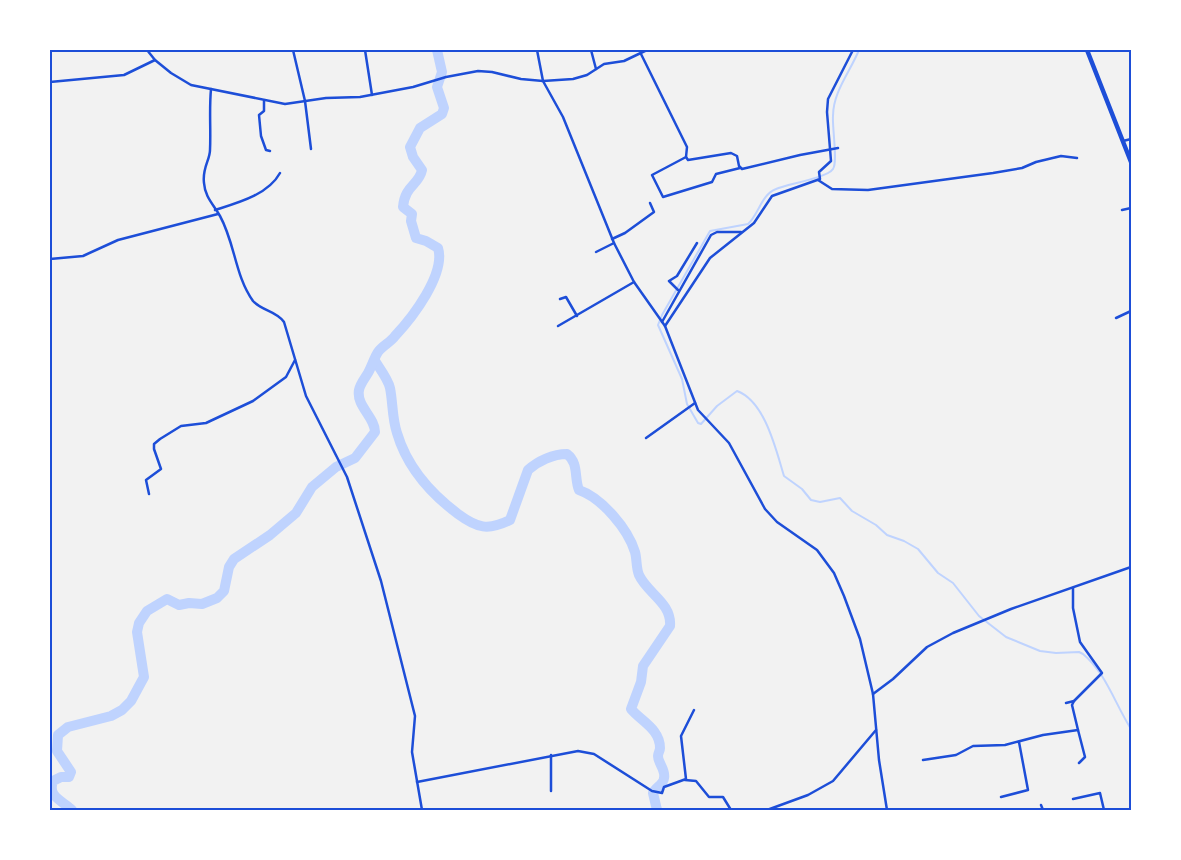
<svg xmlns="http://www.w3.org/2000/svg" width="1181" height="860" font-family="Ubuntu,sans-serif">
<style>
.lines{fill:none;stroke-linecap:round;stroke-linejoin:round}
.stream{stroke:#bfd3fe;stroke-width:2}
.river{stroke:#bfd3fe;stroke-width:10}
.minor{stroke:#1d4ed8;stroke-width:2.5}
.trunk{stroke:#1d4ed8;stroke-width:4.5}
.neatline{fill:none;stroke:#1d4ed8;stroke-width:2}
</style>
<rect width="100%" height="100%" fill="#f2f2f2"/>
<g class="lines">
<path class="stream" d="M859 50C850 72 833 92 833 116 832 127 838 162 833 169 827 178 787 184 776 189 761 195 759 214 748 224L710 231 662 315 658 325 682 379 687 404 698 423 701 424 717 406 737 391C765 401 776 450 784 476L802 489 811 500 820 502 840 498 852 511 876 525 887 535 904 541 918 549 938 573 953 583 979 616 1006 637 1040 651 1056 653 1079 652 1083 654C1106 673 1115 704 1131 729"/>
<g class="river">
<path d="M375 361C380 369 388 379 390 388 393 403 392 418 397 433 407 467 430 493 458 514 477 528 488 531 510 520L528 470C538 461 553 454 567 454 579 463 574 478 579 490 602 498 628 529 635 552 637 559 636 568 639 575 647 593 672 603 670 626L643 666 641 682 631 709C641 721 660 729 660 748 660 751 658 753 658 756 658 763 666 770 664 778 664 784 656 787 653 793L657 810"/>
<path d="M72 810C63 801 47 797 53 781L61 777H69L71 772 57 751 58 735 68 727 111 716 122 710 131 701 144 677 137 632 139 623 147 611 167 599 179 605 189 603 202 604 217 598 224 591 229 567 234 559 270 535 296 513 312 487 336 467 355 458 375 432C375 417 356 406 359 390 360 384 365 378 368 373 372 366 374 358 378 352 382 346 391 342 395 336 412 318 446 274 438 248L426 241 416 238 411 221 412 214 403 207C405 185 419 185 422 170L413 157 410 147 420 128 442 114 444 108 437 87 442 72 437 50"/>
</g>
<g class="minor">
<polyline points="147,50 155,60 171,73 191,85 285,104 326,98 360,97 413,87 446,77 478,71 492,72 521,79 543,81 573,79 587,75 604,64 624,61 647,50"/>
<polyline points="293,50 305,101 311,149"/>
<polyline points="365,50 372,95"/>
<polyline points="537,50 543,81 563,117 614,243 634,282 665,326 698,410 729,443 765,509 777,522 817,550 834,573 844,596 860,639 873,694 879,760 887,810"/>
<polyline points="591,50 596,69"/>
<polyline points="641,54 687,147 686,157 688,160 731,153 737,156 739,166 742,169 800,155 838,148"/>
<polyline points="50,82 124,75 155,60"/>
<path d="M211 89C209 110 211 130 210 150 210 160 202 168 204 183 205 197 213 204 220 216 235 243 235 276 253 301 262 311 277 311 284 322L306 396 347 477 381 581 415 716 412 752 422 810"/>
<polyline points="264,101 264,111 259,115 261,136 266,150 270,151"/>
<polyline points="1123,141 1131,139"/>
<polyline points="686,157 652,175 663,197 712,182 716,174 740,168"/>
<polyline points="818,180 832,189 868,190 993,173 1022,168 1036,162 1061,156 1077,158"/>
<path d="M215 210C237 203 268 195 280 173"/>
<polyline points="1122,210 1131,208"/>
<polyline points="612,239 625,233 654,212 650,203"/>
<polyline points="596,252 614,243"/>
<polyline points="50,259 83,256 118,240 218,214"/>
<polyline points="678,290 669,281 677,276 697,243"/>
<polyline points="560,299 566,297 577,316"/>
<polyline points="1116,318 1131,311"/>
<polyline points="662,322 711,235 717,232 741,232"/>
<polyline points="558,326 634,282"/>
<polyline points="665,326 710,258 754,223 772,196 820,179 819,172 831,161 827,112 828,99 853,50"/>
<polyline points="646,438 695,403"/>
<polyline points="149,494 146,480 161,469 154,449 154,444 160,439 181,426 206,423 253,401 286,377 295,360"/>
<polyline points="873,694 893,679 927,647 953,633 1011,609 1131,567"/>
<polyline points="1066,703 1074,701 1102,673 1080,642 1073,608 1073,588"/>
<polyline points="1078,730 1085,757 1079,763"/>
<polyline points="923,760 956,755 973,746 1005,745 1043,735 1078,730 1072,705 1074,701"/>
<polyline points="685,780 696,781 709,797 723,797 731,810"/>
<polyline points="417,782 578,751 594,754 652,791 662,793 664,787 686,779 681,736 694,710"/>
<polyline points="551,791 551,755"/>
<polyline points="1001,797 1028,790 1019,742"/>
<polyline points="1073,799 1100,793 1104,810"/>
<polyline points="1041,805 1043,810"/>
<polyline points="370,810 373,810"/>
<polyline points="767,810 808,795 833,781 876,730"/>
</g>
<polyline class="trunk" points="1087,50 1131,162"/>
</g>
<rect width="1181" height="860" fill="none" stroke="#ffffff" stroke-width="102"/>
<rect x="51" y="51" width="1079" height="758" class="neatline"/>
</svg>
